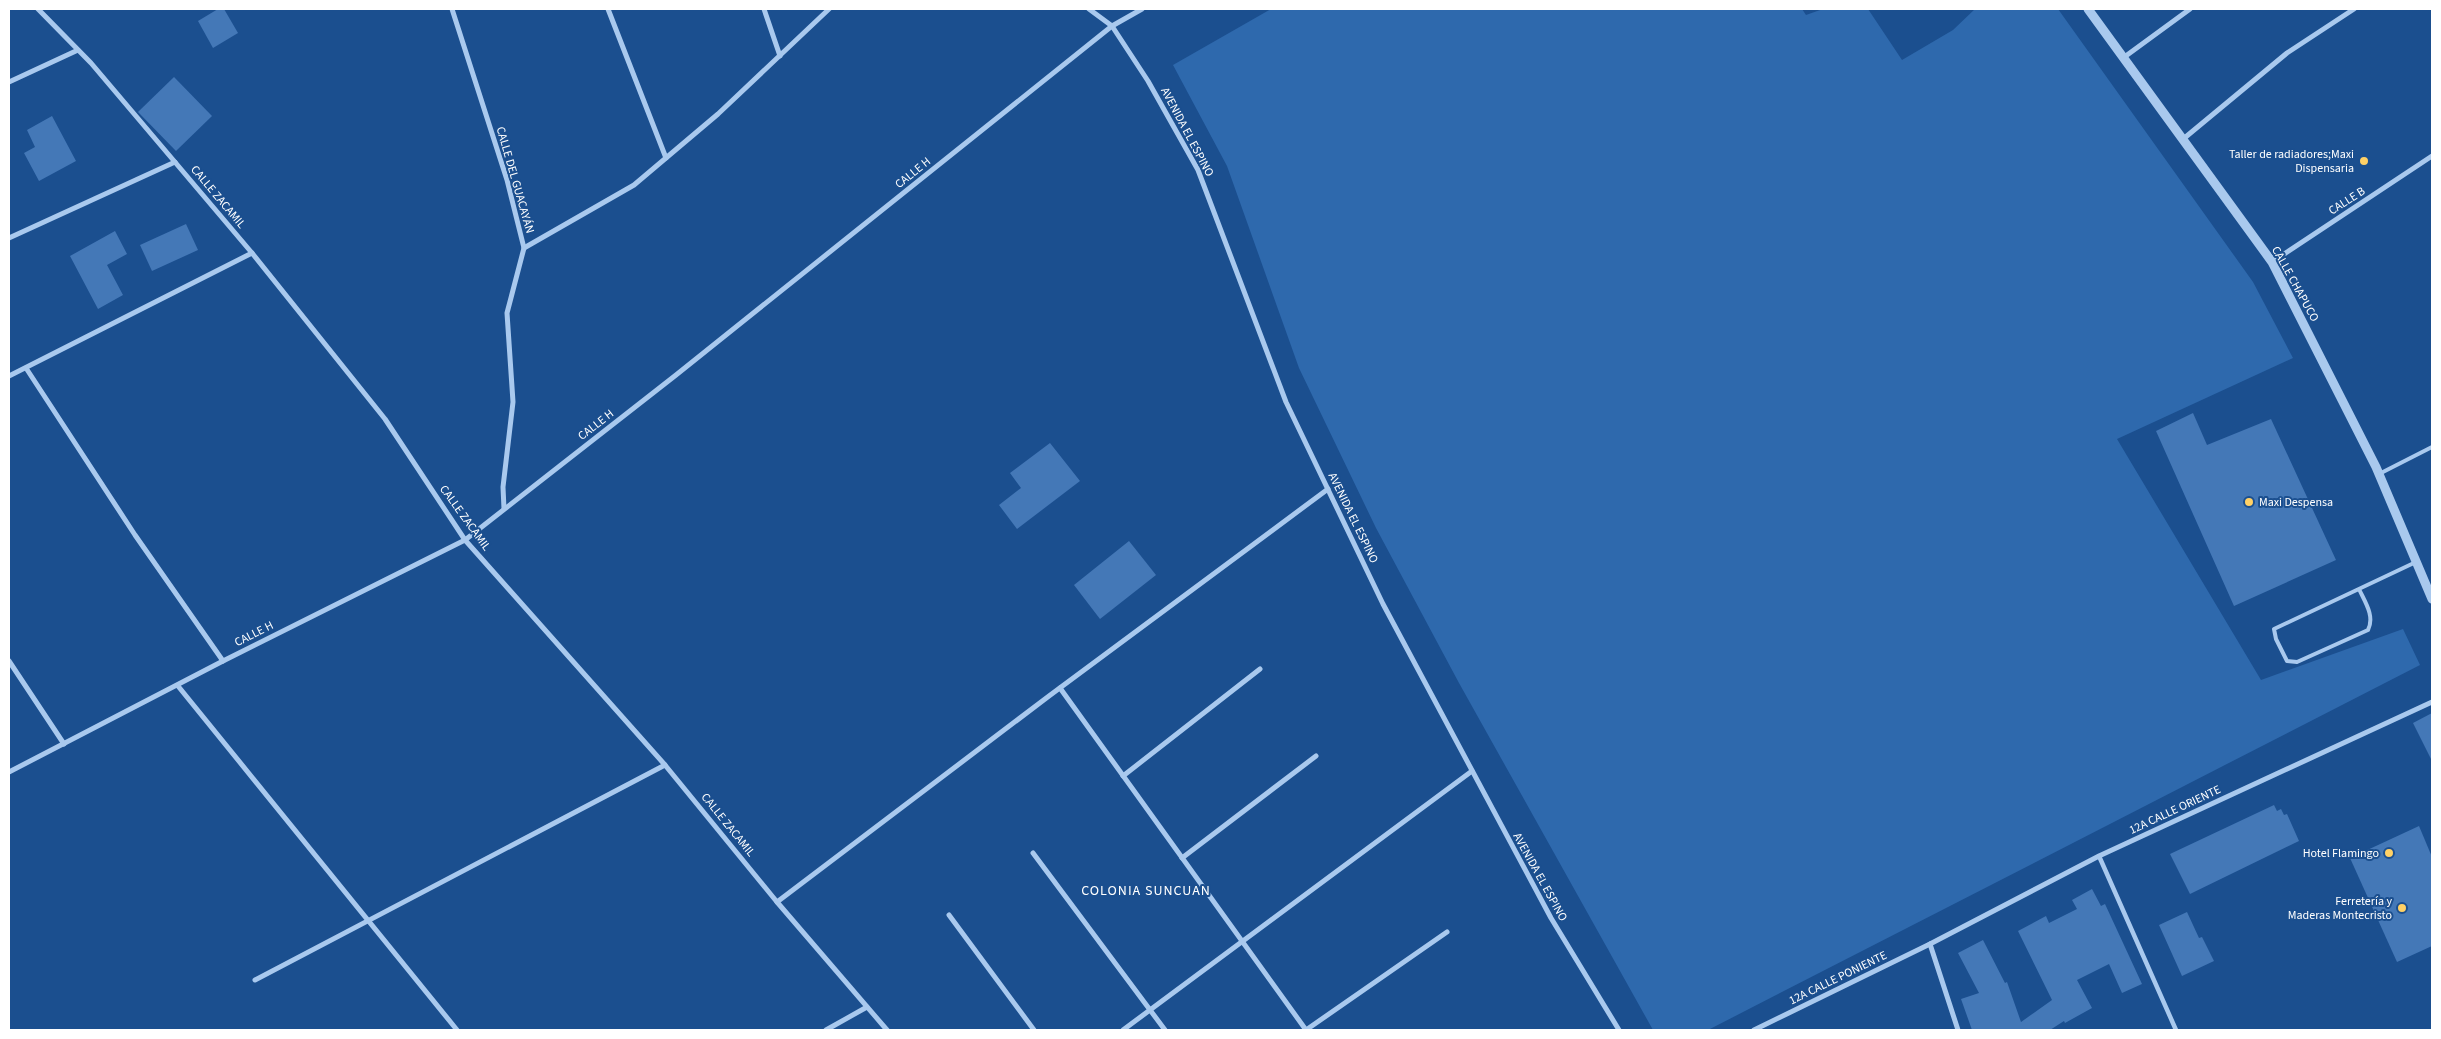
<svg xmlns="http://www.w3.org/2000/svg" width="2441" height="1039" font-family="'Source Sans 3',sans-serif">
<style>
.green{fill:#2e69ad}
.building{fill:#4478b7}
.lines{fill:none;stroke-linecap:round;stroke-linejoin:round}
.service{stroke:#a9c9ee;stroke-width:4}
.pedestrian{stroke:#a9c9ee;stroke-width:4.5}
.minor{stroke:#a9c9ee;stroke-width:5}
.tertiary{stroke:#a9c9ee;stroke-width:9}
.poi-dot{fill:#ffd166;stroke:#1b4f8f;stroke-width:2}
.labels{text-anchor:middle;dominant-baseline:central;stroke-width:4;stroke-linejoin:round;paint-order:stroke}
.street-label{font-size:12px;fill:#fff;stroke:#1b4f8f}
.poi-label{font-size:12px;fill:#fff;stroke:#1b4f8f;text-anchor:end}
.neighbourhood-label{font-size:14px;letter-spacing:1px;fill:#fff;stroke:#1b4f8f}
</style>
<rect width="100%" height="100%" fill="#1b4f8f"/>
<polygon class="green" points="1271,9 1802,9 1806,15 1823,9 1868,9 1902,60 1953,30 1975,9 2058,9 2253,282 2293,358 2117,439 2261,680 2403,629 2420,665 1708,1030 1653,1030 1459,683 1376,528 1299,368 1227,166 1173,65"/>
<g class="building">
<polygon points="218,9 224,9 238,33 213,48 198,21"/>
<polygon points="174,77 212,116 176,151 138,112"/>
<polygon points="52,116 76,161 39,181 24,153 35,147 27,130"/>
<polygon points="186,224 198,250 152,271 140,245"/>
<polygon points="115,231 127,254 107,265 123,295 98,309 70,256"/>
<polygon points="2193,413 2207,445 2271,419 2336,560 2234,606 2156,431"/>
<polygon points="1050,443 1080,481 1017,529 999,505 1021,488 1010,473"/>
<polygon points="1129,541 1156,575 1100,619 1074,585"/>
<polygon points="2432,713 2432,761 2413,723"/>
<polygon points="2274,805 2277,811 2281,809 2284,815 2287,814 2299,841 2190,894 2170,854"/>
<polygon points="2419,826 2432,857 2432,946 2397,962 2350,858"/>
<polygon points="2092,889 2101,906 2105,904 2142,984 2122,993 2109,964 2077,980 2092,1008 2065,1023 2064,1021 2050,1030 1972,1030 1961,999 1979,993 1958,953 1983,940 2005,983 2007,982 2021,1022 2052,1000 2018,931 2046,916 2049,923 2077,909 2072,900"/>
<polygon points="2187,912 2199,938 2202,937 2214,961 2182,976 2159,925"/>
</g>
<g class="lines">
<g class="service">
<polyline points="2379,474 2432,447"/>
<path d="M2359 589C2365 602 2375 616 2368 630L2297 662 2287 661 2276 639 2274 629 2416 562"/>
</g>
<polyline class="pedestrian" points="2099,856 2176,1030"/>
<g class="minor">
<polyline points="38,9 91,63 252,253 385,419 465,540 665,765 777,902 887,1030"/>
<polyline points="452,9 507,180 524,248 507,313 513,402 503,487 504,509"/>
<polyline points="608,9 666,158"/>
<polyline points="764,9 780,56"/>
<polyline points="1089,9 1112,26 1148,81 1198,170 1286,402 1383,604 1551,918 1619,1030"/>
<polyline points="2123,58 2190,9"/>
<polyline points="9,82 78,50"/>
<polyline points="2182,140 2287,53 2354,9"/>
<polyline points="9,238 175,162"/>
<polyline points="524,248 634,185 718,114 829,9"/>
<polyline points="2272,262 2432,156"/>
<polyline points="26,368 135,535 223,661"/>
<polyline points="9,376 252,253"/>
<polyline points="9,661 64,744"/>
<polyline points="178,686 457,1030"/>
<polyline points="1060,688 1306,1030"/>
<polyline points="9,772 223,661 465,540 676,375 1112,26 1142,9"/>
<polyline points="1123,776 1260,669"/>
<polyline points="1033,853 1165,1030"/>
<polyline points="1182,858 1316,756"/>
<polyline points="777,902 1049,696 1328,489"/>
<polyline points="949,915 1034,1030"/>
<polyline points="1930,944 1958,1030"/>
<polyline points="255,980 665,765"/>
<polyline points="826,1030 867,1007"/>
<polyline points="1123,1030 1472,771"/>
<polyline points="1306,1030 1447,932"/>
<polyline points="1754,1030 1930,944 2099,856 2432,702"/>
</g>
<polyline class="tertiary" points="2088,9 2272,262 2376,467 2432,599"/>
</g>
<g class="poi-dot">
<circle cx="2364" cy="161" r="5"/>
<circle cx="2249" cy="502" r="5"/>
<circle cx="2389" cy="853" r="5"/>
<circle cx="2402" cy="908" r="5"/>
</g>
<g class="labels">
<g class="street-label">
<text transform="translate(1187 132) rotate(62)">AVENIDA EL ESPINO</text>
<text transform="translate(913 173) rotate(-39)">CALLE H</text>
<text transform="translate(515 180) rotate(74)">CALLE DEL GUACAYÁN</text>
<text transform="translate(218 197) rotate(50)">CALLE ZACAMIL</text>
<text transform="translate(2347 201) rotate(-33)">CALLE B</text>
<text transform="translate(2295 284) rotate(61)">CALLE CHAPUCO</text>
<text transform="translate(596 425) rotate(-38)">CALLE H</text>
<text transform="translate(465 518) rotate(54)">CALLE ZACAMIL</text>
<text transform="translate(1353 518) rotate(64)">AVENIDA EL ESPINO</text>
<text transform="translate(254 634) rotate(-27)">CALLE H</text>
<text transform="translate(2175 810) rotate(-25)">12A CALLE ORIENTE</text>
<text transform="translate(728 825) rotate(51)">CALLE ZACAMIL</text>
<text transform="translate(1540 877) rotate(61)">AVENIDA EL ESPINO</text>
<text transform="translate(1838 978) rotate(-26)">12A CALLE PONIENTE</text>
</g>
<g class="poi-label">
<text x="2354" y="154">Taller de radiadores;Maxi<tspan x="2354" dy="14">Dispensaria</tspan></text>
<text x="2259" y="502" text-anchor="start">Maxi Despensa</text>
<text x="2379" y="853">Hotel Flamingo</text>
<text x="2392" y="901">Ferretería y<tspan x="2392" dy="14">Maderas Montecristo</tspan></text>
</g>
<g class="neighbourhood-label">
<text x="1146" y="891">COLONIA SUNCUAN</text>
</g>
</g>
<rect width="2441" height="1039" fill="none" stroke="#ffffff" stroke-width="20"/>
</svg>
